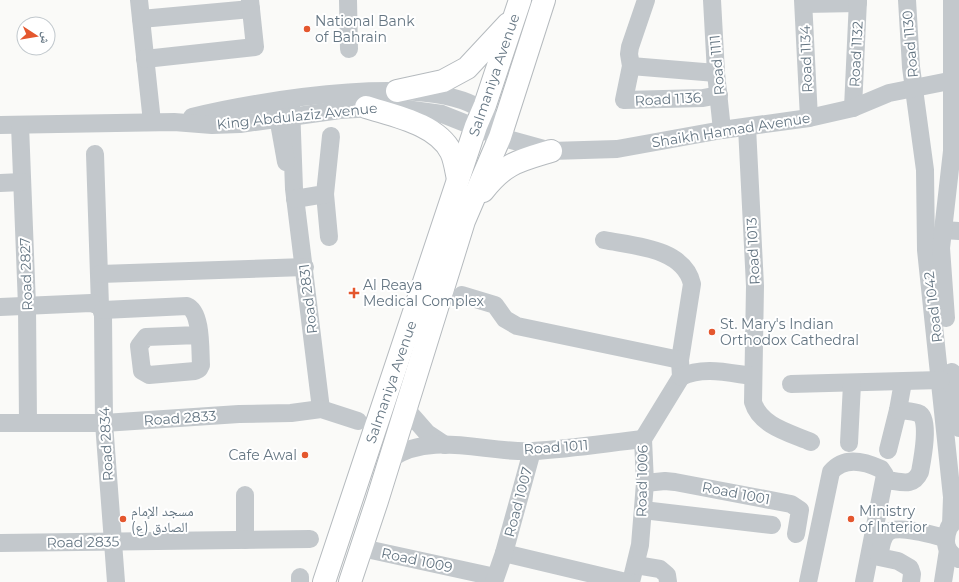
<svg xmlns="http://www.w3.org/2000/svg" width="959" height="582" font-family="Montserrat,'Noto Naskh Arabic',sans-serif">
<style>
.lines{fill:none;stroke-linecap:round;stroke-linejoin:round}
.major-casing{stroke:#b5babe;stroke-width:24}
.minor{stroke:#c3c8cc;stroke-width:18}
.major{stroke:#fff;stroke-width:22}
.poi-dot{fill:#e4572e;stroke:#fff;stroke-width:1.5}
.labels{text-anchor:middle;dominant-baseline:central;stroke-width:4;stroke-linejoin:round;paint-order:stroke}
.poi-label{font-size:14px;fill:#657683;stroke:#fff;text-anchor:start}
.street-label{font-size:14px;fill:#657683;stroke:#fff}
</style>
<rect width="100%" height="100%" fill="#fafaf8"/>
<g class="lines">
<defs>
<g id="major">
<polyline points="397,91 443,81 467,68 508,24"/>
<path d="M366 107C394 116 437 124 451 152 455 160 456 171 458 179"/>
<path d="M483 191C505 163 518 161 551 151"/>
<polyline points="324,582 476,126 485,105 520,0"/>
<polyline points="350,582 377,501 464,221 500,137 544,0"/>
</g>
</defs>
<use href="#major" class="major-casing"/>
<g class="minor">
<polyline points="139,0 152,122"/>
<polyline points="348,0 349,49"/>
<polyline points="646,0 630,47 629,54 631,66 624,100 703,98 719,95"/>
<polyline points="712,0 716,73 722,130"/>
<polyline points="803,0 809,118"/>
<polyline points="907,0 911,67 925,170 926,250 952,497 951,525"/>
<polyline points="804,4 858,3"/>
<polyline points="141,19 251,9"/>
<polyline points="145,59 255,47 250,0"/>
<polyline points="631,66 716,73"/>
<polyline points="291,105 294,189 321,409"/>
<polyline points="276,106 286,162"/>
<polyline points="853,108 858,0"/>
<path d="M192 117C251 102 451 66 491 119"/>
<polyline points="0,125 174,122 212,125 240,124 340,110 391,107 442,114 500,137 551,151 617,149 722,130 809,118 853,108 889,93 959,79"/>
<polyline points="20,125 27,306 28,423"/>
<path d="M747 127 755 286 753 402C760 426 790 433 811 442"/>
<polyline points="95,154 100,306 103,315 104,423 116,582"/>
<polyline points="0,183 22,182"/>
<polyline points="325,194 329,237"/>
<polyline points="295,199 325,194 331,136"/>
<polyline points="943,230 959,231"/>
<path d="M604 240C634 246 684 248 692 284L680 360 681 377 643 439 645 483 640 545 631 582"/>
<polyline points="100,274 305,267"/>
<polyline points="462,295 495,305 505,319 517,326 680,360"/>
<polyline points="0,307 91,303 100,306"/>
<path d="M103 310 187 306C202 312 200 350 201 365L199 369 195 371 149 375 142 371 139 346 146 337 199 335"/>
<polyline points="946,318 941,248 952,151 952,0"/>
<polyline points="952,372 959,428"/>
<path d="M681 377C703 366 729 373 752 376"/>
<polyline points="791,384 941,380"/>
<polyline points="406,409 427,433 445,445"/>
<polyline points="0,423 104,423 239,414 291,413 321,409 358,421"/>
<polyline points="849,443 852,384"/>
<polyline points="888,450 898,410 903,382"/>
<path d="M390 459C432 430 487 454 533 451 570 449 607 443 643 439"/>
<path d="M893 481C905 483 914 485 920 472 922 461 930 421 920 414 914 411 905 411 898 410"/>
<polyline points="645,483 665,481 675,482 791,504 800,510 796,534"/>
<polyline points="245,495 245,540"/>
<polyline points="643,510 772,525"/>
<path d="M949 527C944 540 944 552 959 559"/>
<polyline points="0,543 310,539"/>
<polyline points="362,548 495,577"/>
<polyline points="504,553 626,582"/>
<polyline points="636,565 660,569 667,575 668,582"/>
<polyline points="300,582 300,577"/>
<polyline points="494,582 504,553 532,451"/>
<path d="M808 582 831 472C844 456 864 461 881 469L885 475 864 582"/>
<path d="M911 582 912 574 910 568 898 561 879 557C881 549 881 539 887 533 897 524 932 535 945 538"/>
<polyline points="943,582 948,550"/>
</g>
<use href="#major" class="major"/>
</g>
<g class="poi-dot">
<circle cx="307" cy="29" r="4"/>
<path d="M352 287h4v4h4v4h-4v4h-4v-4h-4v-4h4z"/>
<circle cx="712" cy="332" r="4"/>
<circle cx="305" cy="455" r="4"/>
<circle cx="123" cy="519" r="4"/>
<circle cx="851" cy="519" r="4"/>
</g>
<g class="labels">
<g class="poi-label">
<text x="315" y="21">National Bank<tspan x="315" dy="16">of Bahrain</tspan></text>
<text x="363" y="285">Al Reaya<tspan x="363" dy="16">Medical Complex</tspan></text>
<text x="720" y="324">St. Mary's Indian<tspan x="720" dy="16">Orthodox Cathedral</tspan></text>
<text x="297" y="455" text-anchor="end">Cafe Awal</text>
<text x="131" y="511">مسجد الإمام<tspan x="131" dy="16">الصادق (ع)</tspan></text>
<text x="859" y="511">Ministry<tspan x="859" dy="16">of Interior</tspan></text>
</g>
<g class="street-label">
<text transform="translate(910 44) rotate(-95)">Road 1130</text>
<text transform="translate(856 54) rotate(-87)">Road 1132</text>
<text transform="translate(806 59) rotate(-92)">Road 1134</text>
<text transform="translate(717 65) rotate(-95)">Road 1111</text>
<text transform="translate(494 75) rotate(-71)">Salmaniya Avenue</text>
<text transform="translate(668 99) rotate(-3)">Road 1136</text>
<text transform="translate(297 116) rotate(-6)">King Abdulaziz Avenue</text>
<text transform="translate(731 130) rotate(-9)">Shaikh Hamad Avenue</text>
<text transform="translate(753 251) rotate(-93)">Road 1013</text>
<text transform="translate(26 274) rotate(-92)">Road 2827</text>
<text transform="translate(308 299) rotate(-97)">Road 2831</text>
<text transform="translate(933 307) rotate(-97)">Road 1042</text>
<text transform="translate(391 382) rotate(-71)">Salmaniya Avenue</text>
<text transform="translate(180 418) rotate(-4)">Road 2833</text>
<text transform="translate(106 444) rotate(-93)">Road 2834</text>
<text transform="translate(556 447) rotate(-4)">Road 1011</text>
<text transform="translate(642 481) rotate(-89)">Road 1006</text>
<text transform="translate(736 493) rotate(11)">Road 1001</text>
<text transform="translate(518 502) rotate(-75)">Road 1007</text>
<text transform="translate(83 542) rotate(-1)">Road 2835</text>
<text transform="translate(417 560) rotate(12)">Road 1009</text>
</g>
</g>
<g transform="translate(36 36) rotate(102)"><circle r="19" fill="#ffffff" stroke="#c1c8cd"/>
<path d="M0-3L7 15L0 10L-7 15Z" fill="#e4572e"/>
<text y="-6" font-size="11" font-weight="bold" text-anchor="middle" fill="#657683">ش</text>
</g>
</svg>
